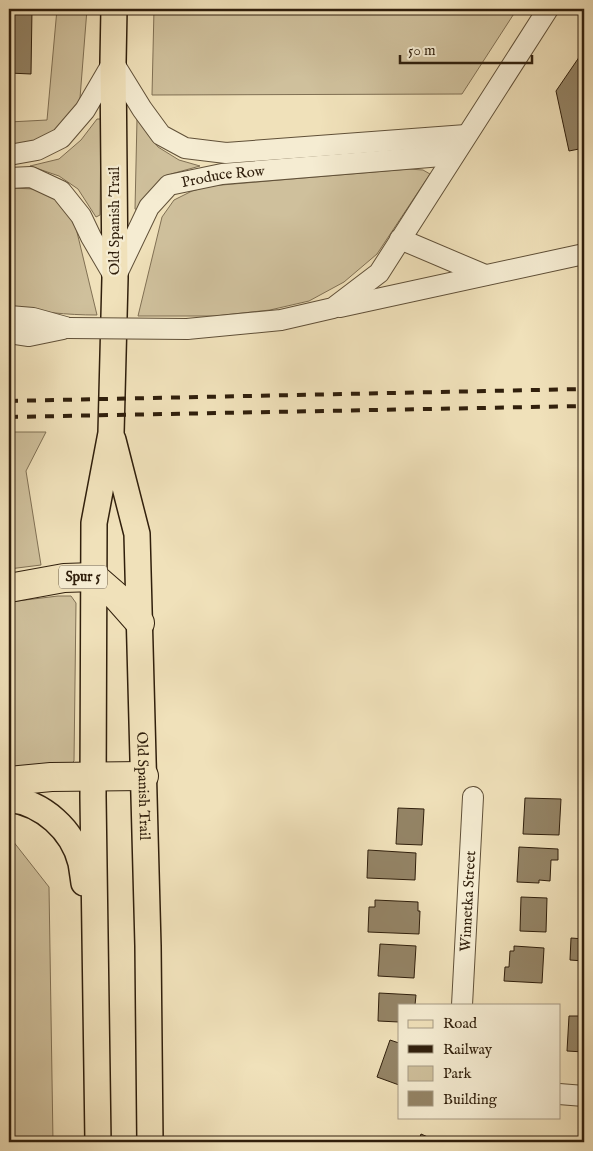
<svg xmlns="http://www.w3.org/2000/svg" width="593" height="1151" font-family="'IM FELL English',serif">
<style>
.green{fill:#cfc09c;stroke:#807054}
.building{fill:#948466;stroke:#301f0c}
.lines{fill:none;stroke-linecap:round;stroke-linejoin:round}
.minor-casing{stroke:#605038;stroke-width:22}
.major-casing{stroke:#301f0c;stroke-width:28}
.highway-casing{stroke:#301f0c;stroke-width:30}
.minor{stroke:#f5ecd2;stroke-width:20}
.major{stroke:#f0e1ba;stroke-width:25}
.highway{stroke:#f0e1ba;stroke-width:28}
.rail{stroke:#301f0c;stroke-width:4;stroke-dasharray:9 9;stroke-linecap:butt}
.minor-bridge-casing{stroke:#605038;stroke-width:22;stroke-linecap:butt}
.minor-bridge{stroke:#f5ecd2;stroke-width:20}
.labels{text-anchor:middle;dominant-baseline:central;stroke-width:4.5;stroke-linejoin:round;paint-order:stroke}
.shield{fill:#f5ecd2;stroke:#6b5c47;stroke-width:1}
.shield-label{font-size:14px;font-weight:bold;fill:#301f0c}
.street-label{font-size:15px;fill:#301f0c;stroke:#f5ecd2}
</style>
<rect width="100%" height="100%" fill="#f0e1ba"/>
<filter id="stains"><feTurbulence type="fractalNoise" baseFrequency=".004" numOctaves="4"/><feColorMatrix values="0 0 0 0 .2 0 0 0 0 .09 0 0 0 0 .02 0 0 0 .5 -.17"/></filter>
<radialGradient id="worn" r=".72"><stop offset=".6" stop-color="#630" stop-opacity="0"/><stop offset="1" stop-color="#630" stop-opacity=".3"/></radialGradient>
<g class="green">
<polygon points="57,9 87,9 80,98 69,125 53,138 9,148 9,122 47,120"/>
<polygon points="154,9 517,9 462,94 152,95"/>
<polygon points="97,119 101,119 100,215 96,217 78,189 59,176 30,166 59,159 81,140"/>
<polygon points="137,119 158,147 179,160 200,166 171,174 152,190 139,211 135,209"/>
<polygon points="409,169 423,170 430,174 377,254 344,282 309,301 270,310 215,316 138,316 162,217 174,200 192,191 210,186"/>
<path d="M9 188 36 189 60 200 76 228 97 315C67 315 38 312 9 306Z"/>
<polygon points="9,432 46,432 26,471 41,565 9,569"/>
<polygon points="58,596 71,596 76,603 74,761 68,767 9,768 9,602"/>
<polygon points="9,836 49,887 53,1142 9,1142"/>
</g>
<g class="building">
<polygon points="9,9 32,9 31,74 9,73"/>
<polygon points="584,50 584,148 569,151 556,91"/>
<polygon points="525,798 561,799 559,835 523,834"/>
<polygon points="398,808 424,809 422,845 396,844"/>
<polygon points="519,847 558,849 558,860 551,860 550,881 539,880 539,883 517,882"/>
<polygon points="368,850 416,853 415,880 367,878"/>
<polygon points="521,897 547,898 546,932 520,931"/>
<polygon points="375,900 418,902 418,911 420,911 419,934 368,932 369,907 375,907"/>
<polygon points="571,938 584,939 584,961 570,960"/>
<polygon points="380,944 416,946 414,978 378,976"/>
<polygon points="514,946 544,948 542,983 504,981 505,967 509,967 510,951 514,951"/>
<polygon points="379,993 416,995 415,1005 399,1005 399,1022 378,1021"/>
<polygon points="569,1016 584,1016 584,1052 567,1051"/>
<polygon points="390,1040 399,1043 399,1085 377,1077"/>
<polygon points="421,1134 439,1142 418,1142"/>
<polygon points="515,1137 549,1138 549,1142 514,1142"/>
</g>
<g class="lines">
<defs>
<g id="minor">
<polyline points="9,155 37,150 61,138 85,110 113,62 142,109 161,135 185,148 226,153 466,135"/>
<polyline points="9,178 31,177 61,191 81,216 91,237 115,278"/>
<polyline points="400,239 485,275"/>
<path id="s1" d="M116 276 149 207 169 185 222 174 454 155"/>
<polyline points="340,307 584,254"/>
<polyline points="9,316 33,318 69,328"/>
<polyline points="187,329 281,320 333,308 379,273 548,9"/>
<polyline points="9,333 29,336 63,329"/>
<path id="s2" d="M462 1005 473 797"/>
<polyline points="559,1094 584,1096"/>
</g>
<g id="major">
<path id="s3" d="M113 440 137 534 148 946 150 1142"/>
<path d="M9 799C43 803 73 830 81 863 82 869 83 876 84 883"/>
<polyline points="98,1142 93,797 94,523 111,433 115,278 113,62 114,9"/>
</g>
<g id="highway">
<polyline points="9,588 64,578 94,577 117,597 140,623"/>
<polyline points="9,781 51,777 144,776"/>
</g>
</defs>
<use href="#minor" class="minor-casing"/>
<use href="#major" class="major-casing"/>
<use href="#highway" class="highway-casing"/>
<use href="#minor" class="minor"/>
<use href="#major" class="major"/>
<use href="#highway" class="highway"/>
<g class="rail">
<polyline points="9,401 584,389"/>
<polyline points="9,417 584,406"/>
</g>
<defs>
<polyline id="minor-bridge" points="69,328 187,329"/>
</defs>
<use href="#minor-bridge" class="minor-bridge-casing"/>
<use href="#minor-bridge" class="minor-bridge"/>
</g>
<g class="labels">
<rect class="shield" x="59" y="565.5" width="48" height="23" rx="4"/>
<g class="shield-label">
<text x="83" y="577">Spur 5</text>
</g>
<g class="street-label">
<text stroke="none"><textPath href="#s1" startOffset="161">Produce Row</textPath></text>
<text transform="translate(114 221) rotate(-90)">Old Spanish Trail</text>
<text stroke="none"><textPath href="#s3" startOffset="349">Old Spanish Trail</textPath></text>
<text stroke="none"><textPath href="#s2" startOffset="104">Winnetka Street</textPath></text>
</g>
</g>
<rect width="593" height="1151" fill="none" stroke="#f0e1ba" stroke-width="30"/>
<rect x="10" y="10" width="573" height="1131" fill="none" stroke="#301f0c" stroke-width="2.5"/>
<rect x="15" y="15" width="563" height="1121" fill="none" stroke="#301f0c"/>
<rect x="398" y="1004" width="162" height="115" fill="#f5ecd2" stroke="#a69a83"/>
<rect x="408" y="1020" width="25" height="8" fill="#f0e1ba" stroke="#a69a83"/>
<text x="443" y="1028" font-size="15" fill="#301f0c">Road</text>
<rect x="408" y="1045" width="25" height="8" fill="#301f0c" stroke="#a69a83"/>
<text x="443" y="1054" font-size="15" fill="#301f0c">Railway</text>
<rect x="408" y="1066" width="25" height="15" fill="#cfc09c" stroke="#a69a83"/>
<text x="443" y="1078" font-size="15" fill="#301f0c">Park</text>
<rect x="408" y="1091" width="25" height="15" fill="#948466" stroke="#a69a83"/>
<text x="443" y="1104" font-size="15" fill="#301f0c">Building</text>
<path d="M400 55v8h132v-8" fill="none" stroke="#301f0c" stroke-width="2.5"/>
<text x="408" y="55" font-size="15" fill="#301f0c" stroke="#f5ecd2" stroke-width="4" paint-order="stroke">50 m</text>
<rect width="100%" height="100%" filter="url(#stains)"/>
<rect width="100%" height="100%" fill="url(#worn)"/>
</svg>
